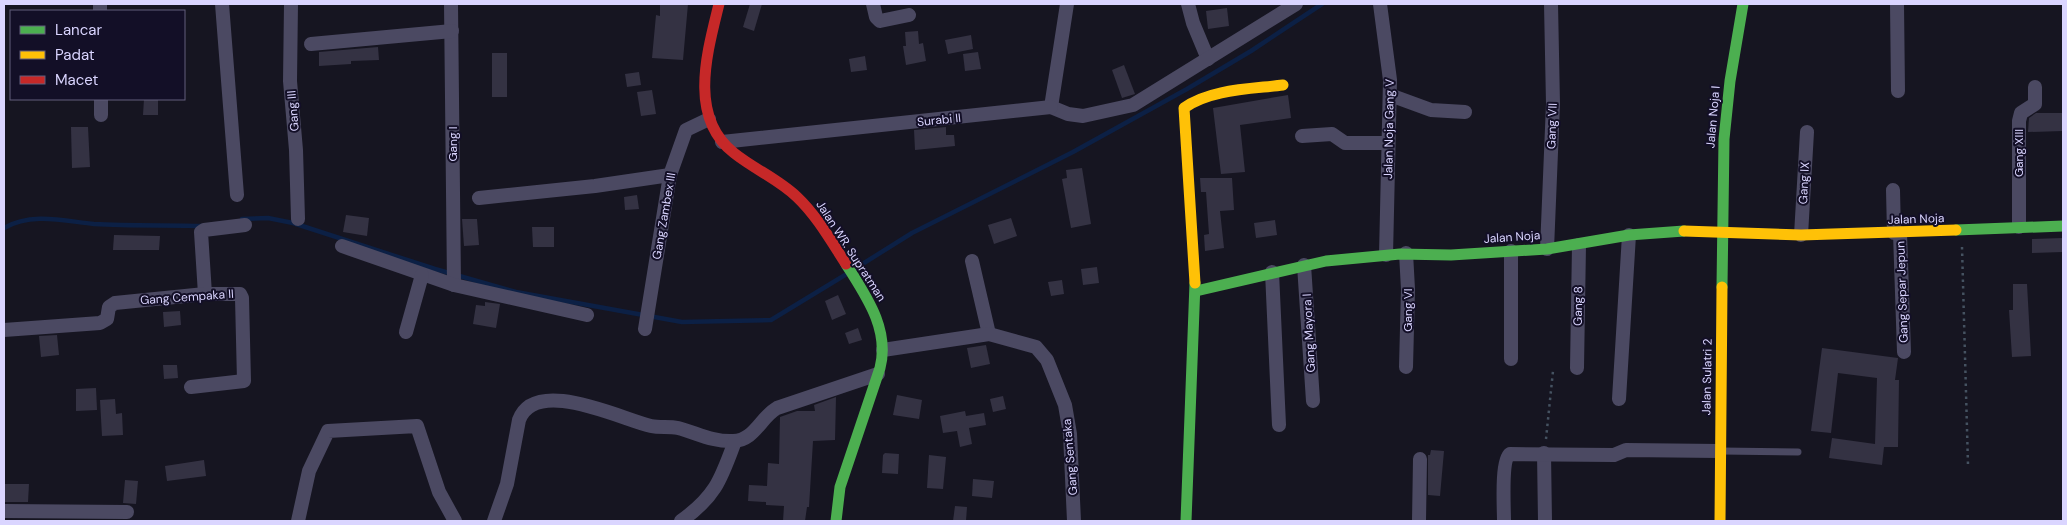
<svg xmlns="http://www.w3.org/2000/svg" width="2067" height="525" font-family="'DM Sans',sans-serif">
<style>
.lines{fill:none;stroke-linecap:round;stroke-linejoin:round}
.stream{stroke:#0c2045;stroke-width:4.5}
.building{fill:#343243}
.path{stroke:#455261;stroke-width:2.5;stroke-dasharray:2.5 4;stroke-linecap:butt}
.lane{stroke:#4b4962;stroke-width:7}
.street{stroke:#4b4962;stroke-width:14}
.fast{stroke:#4caf50;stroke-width:11}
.slow{stroke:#ffc107;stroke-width:11}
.jam{stroke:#c62828;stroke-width:11}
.labels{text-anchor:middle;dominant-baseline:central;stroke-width:4;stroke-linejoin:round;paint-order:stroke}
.street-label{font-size:12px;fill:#dad5ff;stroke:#130f27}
</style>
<rect width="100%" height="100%" fill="#161521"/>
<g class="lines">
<g class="stream">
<polyline points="242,219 268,218 293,223 435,269 516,292 682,322 771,320 845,275"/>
<path d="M4 228C32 212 64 221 94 224 130 226 167 225 203 226"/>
<polyline points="856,268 912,233 1073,152 1187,89 1251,51 1322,4"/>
</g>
</g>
<g class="building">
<polygon points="660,4 688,4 683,60 652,58 656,15 660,16"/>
<polygon points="750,4 762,4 754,31 743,27"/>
<polygon points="1227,8 1229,26 1208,29 1206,11"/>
<polygon points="918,31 919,44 923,43 926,61 906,65 903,46 906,46 905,32"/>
<polygon points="971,35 973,49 948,54 945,40"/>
<polygon points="378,47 379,60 351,61 351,64 319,66 319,52"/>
<polygon points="978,52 981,69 965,71 963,54"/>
<rect x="492" y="53" width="15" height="44"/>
<polygon points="865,56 867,70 851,72 849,59"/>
<polygon points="1124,65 1135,94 1122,98 1112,70"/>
<polygon points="639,72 641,85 627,87 625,74"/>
<polygon points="652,90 656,114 641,116 637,92"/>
<polygon points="1288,95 1291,118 1240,125 1245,172 1221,174 1213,108"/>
<polygon points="144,99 158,99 158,115 143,115"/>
<polygon points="2036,113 2063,113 2063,131 2028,132 2029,118"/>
<polygon points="71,127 88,127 90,167 72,168"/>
<polygon points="946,127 946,135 954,135 955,146 915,150 914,130"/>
<polygon points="1082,168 1091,224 1071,228 1062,179 1067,178 1066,170"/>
<polygon points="1200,178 1232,178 1234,210 1220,211 1224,248 1205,251 1204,235 1209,234 1206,192 1201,192"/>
<polygon points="637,195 639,209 625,210 624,197"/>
<polygon points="346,215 369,218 367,236 343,232"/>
<polygon points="1011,218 1017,236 994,244 988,225"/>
<polygon points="462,219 477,219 479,245 464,246"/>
<polygon points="1275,220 1277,235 1256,238 1254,223"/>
<polygon points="532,227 554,227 554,247 533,247"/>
<polygon points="114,235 160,236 159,250 113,250"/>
<polygon points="2063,238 2063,252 2032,253 2032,239"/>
<polygon points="1097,267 1099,283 1083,285 1081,269"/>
<polygon points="1062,280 1064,294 1051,296 1048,282"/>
<polygon points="2013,284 2027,284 2031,356 2012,357 2009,310 2013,310"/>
<polygon points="838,295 846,314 832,320 825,301"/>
<polygon points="485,302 500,304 496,328 473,324 476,305 485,306"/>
<polygon points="180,311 181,325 164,327 163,312"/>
<polygon points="858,328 862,340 849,344 845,333"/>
<polygon points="57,335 59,355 41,357 39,336"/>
<polygon points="986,345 990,364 971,368 967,348"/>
<polygon points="1822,348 1898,358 1895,380 1899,380 1898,447 1884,447 1882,465 1829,458 1832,438 1875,444 1877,378 1838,373 1831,433 1811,431"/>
<polygon points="163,365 177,365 178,378 164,379"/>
<polygon points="96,388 97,410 76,411 76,389"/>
<polygon points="897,395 922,400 919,419 893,415"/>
<polygon points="1003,396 1006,409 993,412 990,399"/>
<polygon points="836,397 835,440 813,441 809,507 807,507 805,521 783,521 784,506 766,505 766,502 748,501 749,485 767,486 768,463 779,464 780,417 797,411 815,411 814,405"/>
<polygon points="115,399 116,414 122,413 123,435 102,436 100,400"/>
<polygon points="965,411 966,416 984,413 986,425 969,428 972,444 960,447 957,431 943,433 940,416"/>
<polygon points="1431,450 1444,451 1440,496 1428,495 1428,455 1430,455"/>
<polygon points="885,453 899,454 898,474 882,473 883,455"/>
<polygon points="929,455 946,457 943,489 927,488"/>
<polygon points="204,460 206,476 167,481 165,466"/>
<polygon points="973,479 994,481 992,498 972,496"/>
<polygon points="125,480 138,481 136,504 123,503"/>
<polygon points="4,484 29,484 28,502 4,502"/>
<polygon points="955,506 967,507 966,521 953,521"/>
</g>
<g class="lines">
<g class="path">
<polyline points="1962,247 1968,465"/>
<polyline points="1546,439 1553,371"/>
</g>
<polyline class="lane" points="1721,451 1798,452"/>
<g class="street">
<polyline points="100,4 100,11"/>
<polyline points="222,4 237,195"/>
<polyline points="291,4 290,81 296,150 298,219"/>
<polyline points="451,4 454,285"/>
<polyline points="873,4 876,17 880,21 909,15"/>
<polyline points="1188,4 1193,23 1208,59"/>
<polyline points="1380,4 1390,80 1386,255"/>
<polyline points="1897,4 1898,91"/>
<polyline points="311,44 452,31"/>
<polyline points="1390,95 1431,110 1465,112"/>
<polyline points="101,99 101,115"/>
<polyline points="1051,107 1068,114 1083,116 1133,105 1296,4"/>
<polyline points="1051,107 1067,4"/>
<polyline points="1302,136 1332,134 1345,143 1387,143"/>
<polyline points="722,142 1051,107"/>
<polyline points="1893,190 1894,233"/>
<polyline points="479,198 595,186 670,175"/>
<polyline points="2019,227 2019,121 2021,113 2035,104 2035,87"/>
<polyline points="1900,233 1904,352"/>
<polyline points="1801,235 1807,132"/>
<polyline points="342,246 454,285 587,315"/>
<polyline points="1547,249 1553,104 1551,4"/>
<polyline points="1511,251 1511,359"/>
<polyline points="1406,253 1408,289 1406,367"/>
<polyline points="972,261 989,334"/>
<polyline points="1304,265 1313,401"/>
<polyline points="1272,272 1279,425"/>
<polyline points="205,294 201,232 204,230 245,225"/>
<polyline points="645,329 670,175 686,130 709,119"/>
<polyline points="4,330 100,323 107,319 109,307 115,303 205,294 240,294 242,298 244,381 191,387"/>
<polyline points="406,332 422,275"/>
<polyline points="883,350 989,334 1036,347 1047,360 1065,405 1070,434 1074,521"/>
<polyline points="1577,368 1579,245"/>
<polyline points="1619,399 1629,235"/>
<polyline points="1544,453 1545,521"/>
<polyline points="4,511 127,512"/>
<polyline points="298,521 309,471 328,431 417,426 439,492 455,521"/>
<path d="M494 521 507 484 519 420C535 376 621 419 651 426 660 428 669 426 678 428 697 433 713 442 733 441 754 441 761 417 777 408L878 374"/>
<path d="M681 521C716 496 721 479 735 441"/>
<polyline points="1419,521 1420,459"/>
<path d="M1504 521C1504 509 1501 460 1510 454L1614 455 1626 450 1719 451"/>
</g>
<g class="fast">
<polyline points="1956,230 2063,226"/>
<polyline points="1722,287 1724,139 1730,81 1743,4"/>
<polyline points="1196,291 1326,261 1400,254 1451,255 1547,249 1629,235 1684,231"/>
<path d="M836 521 840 487 880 368C890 329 866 296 846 264"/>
<polyline points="1186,521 1195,283"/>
</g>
<g class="slow">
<polyline points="1684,231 1801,235 1956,230"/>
<path d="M1195 283 1184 108C1210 89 1252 89 1283 85"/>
<polyline points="1720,521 1722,287"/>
</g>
<path class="jam" d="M719 4C707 53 688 117 734 153 754 169 778 179 797 197 817 216 831 241 846 264"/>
</g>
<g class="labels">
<g class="street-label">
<text transform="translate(293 111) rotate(-95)">Gang III</text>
<text transform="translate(1713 117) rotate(-85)">Jalan Noja I</text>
<text transform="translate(939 120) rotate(-6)">Surabi II</text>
<text transform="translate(1552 126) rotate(-88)">Gang VII</text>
<text transform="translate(1389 129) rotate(-89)">Jalan Noja Gang V</text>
<text transform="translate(453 144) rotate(-90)">Gang I</text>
<text transform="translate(2019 153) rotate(-90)">Gang XIII</text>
<text transform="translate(1804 183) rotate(-87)">Gang IX</text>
<text transform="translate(664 216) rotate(-80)">Gang Zambex III</text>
<text transform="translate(1916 219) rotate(-2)">Jalan Noja</text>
<text transform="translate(1512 237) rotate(-4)">Jalan Noja</text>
<text transform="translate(851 251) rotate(57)">Jalan WR. Supratman</text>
<text transform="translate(1902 292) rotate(-92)">Gang Separ Jepun</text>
<text transform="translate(187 297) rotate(-4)">Gang Cempaka II</text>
<text transform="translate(1578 306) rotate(-89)">Gang 8</text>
<text transform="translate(1408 310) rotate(-90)">Gang VI</text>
<text transform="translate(1309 333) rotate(-93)">Gang Mayora I</text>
<text transform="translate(1707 377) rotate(-89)">Jalan Sulatri 2</text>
<text transform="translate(1070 457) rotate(-95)">Gang Sentaka</text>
</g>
</g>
<rect width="2067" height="525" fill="none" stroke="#dad5ff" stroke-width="10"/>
<rect x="10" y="10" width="175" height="90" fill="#130f27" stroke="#635e7d"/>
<rect x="20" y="26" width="25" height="8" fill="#4caf50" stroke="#635e7d"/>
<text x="55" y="35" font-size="15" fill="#dad5ff">Lancar</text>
<rect x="20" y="51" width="25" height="8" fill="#ffc107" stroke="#635e7d"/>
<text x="55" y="60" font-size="15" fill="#dad5ff">Padat</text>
<rect x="20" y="76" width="25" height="8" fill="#c62828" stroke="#635e7d"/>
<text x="55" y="85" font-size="15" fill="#dad5ff">Macet</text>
</svg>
